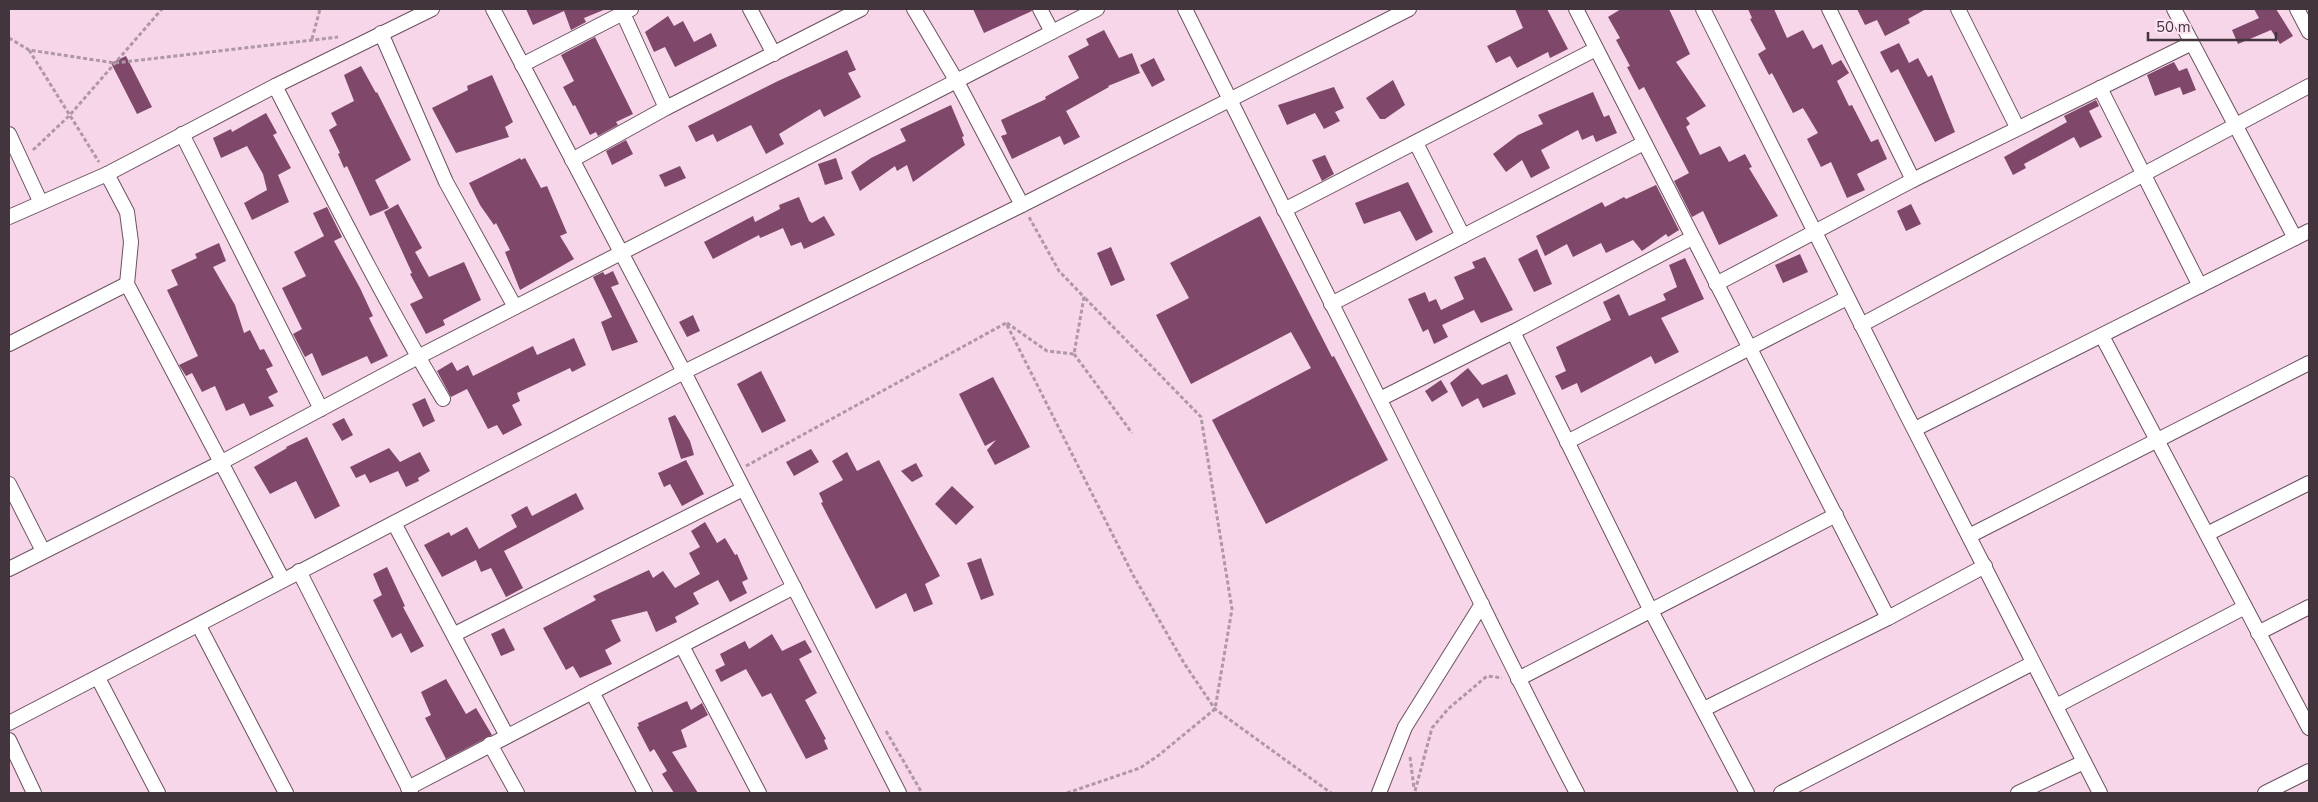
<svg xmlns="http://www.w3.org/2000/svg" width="2318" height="802" font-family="'Nunito Sans',sans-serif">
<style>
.building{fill:#7f476a}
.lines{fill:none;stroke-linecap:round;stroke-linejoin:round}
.street-casing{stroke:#6c5161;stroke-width:16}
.path{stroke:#b097a5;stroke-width:3;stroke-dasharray:4 2.5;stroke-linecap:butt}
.street{stroke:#fff;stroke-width:14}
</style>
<rect width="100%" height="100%" fill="#f6d6e8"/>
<g class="building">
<polygon points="526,9 606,9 584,18 586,22 571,30 564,11 533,25"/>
<polygon points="973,9 1031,9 1032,11 984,33"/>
<polygon points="1515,9 1547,9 1568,49 1550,58 1548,52 1517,68 1510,56 1496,63 1487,46 1523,28"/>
<polygon points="1621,9 1669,9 1690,54 1676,62 1706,106 1686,118 1690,124 1686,127 1700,155 1720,146 1729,162 1745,154 1752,167 1749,168 1778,216 1719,245 1703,211 1692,217 1674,181 1689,173 1644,87 1639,90 1627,67 1630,66 1616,40 1620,38 1608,17"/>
<polygon points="1748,9 1774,9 1787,38 1803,30 1813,49 1822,44 1832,65 1841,60 1849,73 1837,81 1849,106 1852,105 1871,142 1878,139 1887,159 1857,174 1865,190 1847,198 1831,162 1821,167 1807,139 1818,133 1803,108 1793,113 1772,73 1769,75 1758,54 1766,49 1750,19 1752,18"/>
<polygon points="1857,9 1926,9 1908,19 1910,23 1885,36 1877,20 1865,25"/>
<polygon points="2254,9 2276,9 2293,36 2280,44 2271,30 2238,44 2232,30 2259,18"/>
<polygon points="668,16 674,26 683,21 694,42 711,33 717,46 675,67 665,47 654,52 645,32"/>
<polygon points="1104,30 1119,58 1132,53 1140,73 1108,86 1109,87 1066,111 1080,137 1064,145 1060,136 1012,159 1001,136 1007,134 1001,120 1046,99 1045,97 1079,78 1068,56 1089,45 1086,39"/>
<polygon points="595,37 633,114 616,122 618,125 598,136 596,132 590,135 575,105 573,106 563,87 574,81 561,55"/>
<polygon points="1899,43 1909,63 1918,58 1928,77 1932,75 1955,132 1935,142 1898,69 1891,73 1880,52"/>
<polygon points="847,50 856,70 848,73 861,97 824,117 820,109 779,134 784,144 766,154 751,125 717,142 713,134 696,142 688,126 778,81"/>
<polygon points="126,56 152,107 137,114 111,63"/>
<polygon points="1154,58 1165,80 1152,87 1140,65"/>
<polygon points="2174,62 2179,71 2187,68 2196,90 2183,95 2180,87 2155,96 2147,75"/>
<polygon points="361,66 376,93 377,92 411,160 375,180 389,208 370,216 347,166 344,168 338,154 340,153 329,130 337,125 331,113 354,101 344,75"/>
<polygon points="492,75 513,122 505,127 509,137 456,153 432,108 468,90 467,86"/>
<polygon points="1393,80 1405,105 1385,119 1380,119 1366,98"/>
<polygon points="1334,87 1344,108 1335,112 1340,121 1324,129 1315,113 1287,125 1278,105"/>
<polygon points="1593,92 1604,117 1609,115 1617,133 1596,142 1593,135 1582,140 1578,130 1541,150 1550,168 1531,178 1522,160 1506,172 1493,154 1518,135 1543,124 1538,115"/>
<polygon points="2096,100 2099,106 2089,111 2102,137 2080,148 2074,137 2024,164 2026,168 2013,175 2004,157 2067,122 2064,116"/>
<polygon points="951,105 964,136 962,137 965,145 913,182 907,165 897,171 895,166 860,191 851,172 871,158 906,141 900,129"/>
<polygon points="266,113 277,133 273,135 291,168 278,175 289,202 252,220 244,203 267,190 263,174 247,146 221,158 213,138 231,129 232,132"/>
<polygon points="626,140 633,154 612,165 606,151"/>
<polygon points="1325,155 1334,174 1322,181 1312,160"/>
<polygon points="520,158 521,160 525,158 541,188 547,186 567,233 560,236 574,259 520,290 505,252 510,250 496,223 494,225 480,205 469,183"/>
<polygon points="836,158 843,179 825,185 818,164"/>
<polygon points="680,166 686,178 665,187 659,175"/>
<polygon points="1408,182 1433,232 1416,241 1400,211 1364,224 1355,203"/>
<polygon points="1656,185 1679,230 1668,237 1666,234 1642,251 1633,240 1606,253 1601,243 1573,257 1567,244 1545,256 1536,236 1602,202 1605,207 1624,197 1626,199"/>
<polygon points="799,197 809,221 812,223 824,216 835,235 804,249 801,242 791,246 783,228 760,238 759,235 713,259 704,242 753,216 755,222 780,209 779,205"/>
<polygon points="398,204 422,248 415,252 429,277 464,262 481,300 443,320 445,325 426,334 410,304 423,298 410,274 412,273 384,212"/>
<polygon points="1911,204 1921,224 1906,231 1897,211"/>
<polygon points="327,207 342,237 334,241 360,288 373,316 369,318 388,356 371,364 367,356 322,376 312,353 305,357 293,334 302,329 282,288 306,276 294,252 324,236 313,213"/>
<polygon points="1260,216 1313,320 1332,357 1334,356 1388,460 1266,524 1212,420 1311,368 1291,332 1191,384 1156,315 1189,298 1170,263"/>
<polygon points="219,243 226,261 213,267 235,305 244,333 250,330 260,350 264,349 273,366 266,369 278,392 268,397 274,406 250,416 244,403 226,411 215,386 202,392 192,373 186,376 179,365 198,356 167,290 178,285 171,270 197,258 195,254"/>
<polygon points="1111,247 1125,280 1111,286 1097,253"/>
<polygon points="1537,249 1552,284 1534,292 1518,259"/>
<polygon points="1800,254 1808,272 1783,283 1775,265"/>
<polygon points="1485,257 1513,310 1481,323 1474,310 1442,325 1448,337 1434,344 1428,329 1423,332 1408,299 1425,292 1429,302 1436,299 1441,310 1464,299 1454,277 1475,268 1472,262"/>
<polygon points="1685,258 1704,299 1661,318 1679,352 1655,364 1651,356 1581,393 1577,383 1562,390 1555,376 1566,371 1556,347 1611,320 1603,302 1619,294 1629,316 1666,300 1663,294 1677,287 1669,265"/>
<polygon points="613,271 619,284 611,287 638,342 612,351 601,322 612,317 593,277 603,272 605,275"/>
<polygon points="693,315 700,331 687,337 679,322"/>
<polygon points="574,338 586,365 572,372 570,368 517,393 520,401 512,405 522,425 503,435 497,425 488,429 467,389 451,397 437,371 452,362 457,371 468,365 473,376 533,346 537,355"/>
<polygon points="1468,368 1482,385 1507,374 1516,394 1483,408 1478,398 1462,407 1450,383"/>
<polygon points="761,371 786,421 762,433 737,384"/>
<polygon points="993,377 1030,447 995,465 987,450 996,440 985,446 959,394"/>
<polygon points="1441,380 1448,392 1432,402 1425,391"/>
<polygon points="425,398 435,421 423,427 412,404"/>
<polygon points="675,415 690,441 694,455 681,459 668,418"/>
<polygon points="344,418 353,435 342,441 332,424"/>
<polygon points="307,437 340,506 315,519 296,481 270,494 254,467 287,448 286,447"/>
<polygon points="389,448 400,462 420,452 430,471 418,478 419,481 406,487 398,471 370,483 365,474 356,478 350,467"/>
<polygon points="811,449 819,462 794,476 786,462"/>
<polygon points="847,452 857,471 879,460 940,576 925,584 933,604 914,612 906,593 876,609 821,503 823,502 819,493 843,480 832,461"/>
<polygon points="686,460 704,494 682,506 670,484 664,487 658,473"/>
<polygon points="916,463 923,476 912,482 901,471"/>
<polygon points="952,486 974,507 956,525 935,504"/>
<polygon points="576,493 584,509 504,551 523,588 506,597 491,568 481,572 476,560 442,577 424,545 449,532 451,536 467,527 479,549 517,527 511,515 527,506 532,516"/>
<polygon points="705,522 717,543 725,538 735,555 737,554 748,579 742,582 747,593 730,602 718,580 693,593 699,604 675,617 677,622 656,632 647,611 611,620 621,641 605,650 612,664 580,678 573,666 566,670 543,628 596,600 593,596 649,570 653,578 663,571 675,588 700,574 689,553 700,547 691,531"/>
<polygon points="981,558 994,595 981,600 967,563"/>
<polygon points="387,567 405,606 403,607 424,646 411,653 401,633 392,638 373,600 382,595 373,574"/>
<polygon points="504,628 515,650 501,656 491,634"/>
<polygon points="772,634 782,651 805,640 812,652 799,659 817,693 805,700 826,739 824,740 828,749 806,759 771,693 762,697 746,669 721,682 715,670 725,665 720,654 745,641 749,649"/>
<polygon points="446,679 466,714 476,708 492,735 446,759 425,718 431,715 421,692"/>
<polygon points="687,701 691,710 702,703 708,715 681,730 687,747 672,752 698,793 674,793 662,774 667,771 654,749 650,752 637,727 639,726 638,723"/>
</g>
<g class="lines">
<defs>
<g id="street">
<polyline points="493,9 684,372 899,793"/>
<polyline points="621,9 666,108"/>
<polyline points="750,9 774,54"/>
<polyline points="914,9 956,80 1022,205"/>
<polyline points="1040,9 1052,32"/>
<path d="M1185 9C1262 166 1341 321 1419 478 1472 583 1522 689 1577 793"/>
<polyline points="1576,9 1888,618"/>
<path d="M1703 9C1833 271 1966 533 2100 793"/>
<polyline points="1829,9 1913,180"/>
<polyline points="1958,9 2017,127"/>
<polyline points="2174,9 2192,43"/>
<polyline points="2297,9 2309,32"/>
<polyline points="381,33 446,182 515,307"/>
<polyline points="522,65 631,9"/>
<path d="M275 86C329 191 382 297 443 399"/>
<polyline points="2100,88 2200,286"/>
<polyline points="9,134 40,201"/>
<polyline points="182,134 321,409"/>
<polyline points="1416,143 1463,236 1644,143"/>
<polyline points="572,160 666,108 861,9"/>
<polyline points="107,174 127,212 131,242 127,284 283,580"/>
<polyline points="1284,210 1596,49"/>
<polyline points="9,217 107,174 275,86 432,9"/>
<polyline points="1716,284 1913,180 2192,43 2295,238"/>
<polyline points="1331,304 1463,236"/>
<polyline points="1861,325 2309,86"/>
<polyline points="1513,332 1650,609 1747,793"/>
<polyline points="2102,336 2309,728"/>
<polyline points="9,344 127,284"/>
<polyline points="1380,399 1513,332 1692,238"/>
<polyline points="1915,429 2309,231"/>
<polyline points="1567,442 1847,298"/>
<polyline points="9,484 43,551"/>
<polyline points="394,523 507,736"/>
<polyline points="2207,534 2309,483"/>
<polyline points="1969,536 2309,363"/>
<polyline points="9,569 220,463 418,357 1097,9"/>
<polyline points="299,571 411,793"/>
<polyline points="199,626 286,793"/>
<polyline points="2258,633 2309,607"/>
<polyline points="455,634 743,489"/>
<polyline points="682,646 759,793"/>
<polyline points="98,678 158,793"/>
<polyline points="1518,679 1836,515"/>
<polyline points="592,692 645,793"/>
<polyline points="2056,706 2245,607"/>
<polyline points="1704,709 1888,618 1985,566"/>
<polyline points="9,723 684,372 1022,205 1409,9"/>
<polyline points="9,740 34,793"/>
<polyline points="490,744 517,793"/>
<polyline points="408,788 794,587"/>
<polyline points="1379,793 1405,727 1482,604"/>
<polyline points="1781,793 2033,663"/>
<polyline points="2018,793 2084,762"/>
<polyline points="2265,793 2309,771"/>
</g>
</defs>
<use href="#street" class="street-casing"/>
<g class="path">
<polyline points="9,38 29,50 115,63 338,37"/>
<polyline points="312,39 320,9"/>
<polyline points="29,50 99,162"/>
<polyline points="33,150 69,116 162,9"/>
<polyline points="1007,323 1047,351 1074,354 1084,297 1059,271 1029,217"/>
<polyline points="1074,354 1132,433"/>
<polyline points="746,466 1006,323 1133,575 1184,663 1215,709 1331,793"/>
<polyline points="886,731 922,793"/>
<polyline points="1410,757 1414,788"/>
<polyline points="1415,791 1432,728 1448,709 1487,676 1502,678"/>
<polyline points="1067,793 1140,768 1159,755 1215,709 1232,609 1201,417 1084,297"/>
</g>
<use href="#street" class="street"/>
</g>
<rect width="2318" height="802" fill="none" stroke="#42353d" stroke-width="20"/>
<path d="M2148 32v8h128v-8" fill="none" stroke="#42353d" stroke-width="2.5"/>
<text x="2156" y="32" font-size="15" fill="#42353d" stroke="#ffe5f4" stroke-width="4" paint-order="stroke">50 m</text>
</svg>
